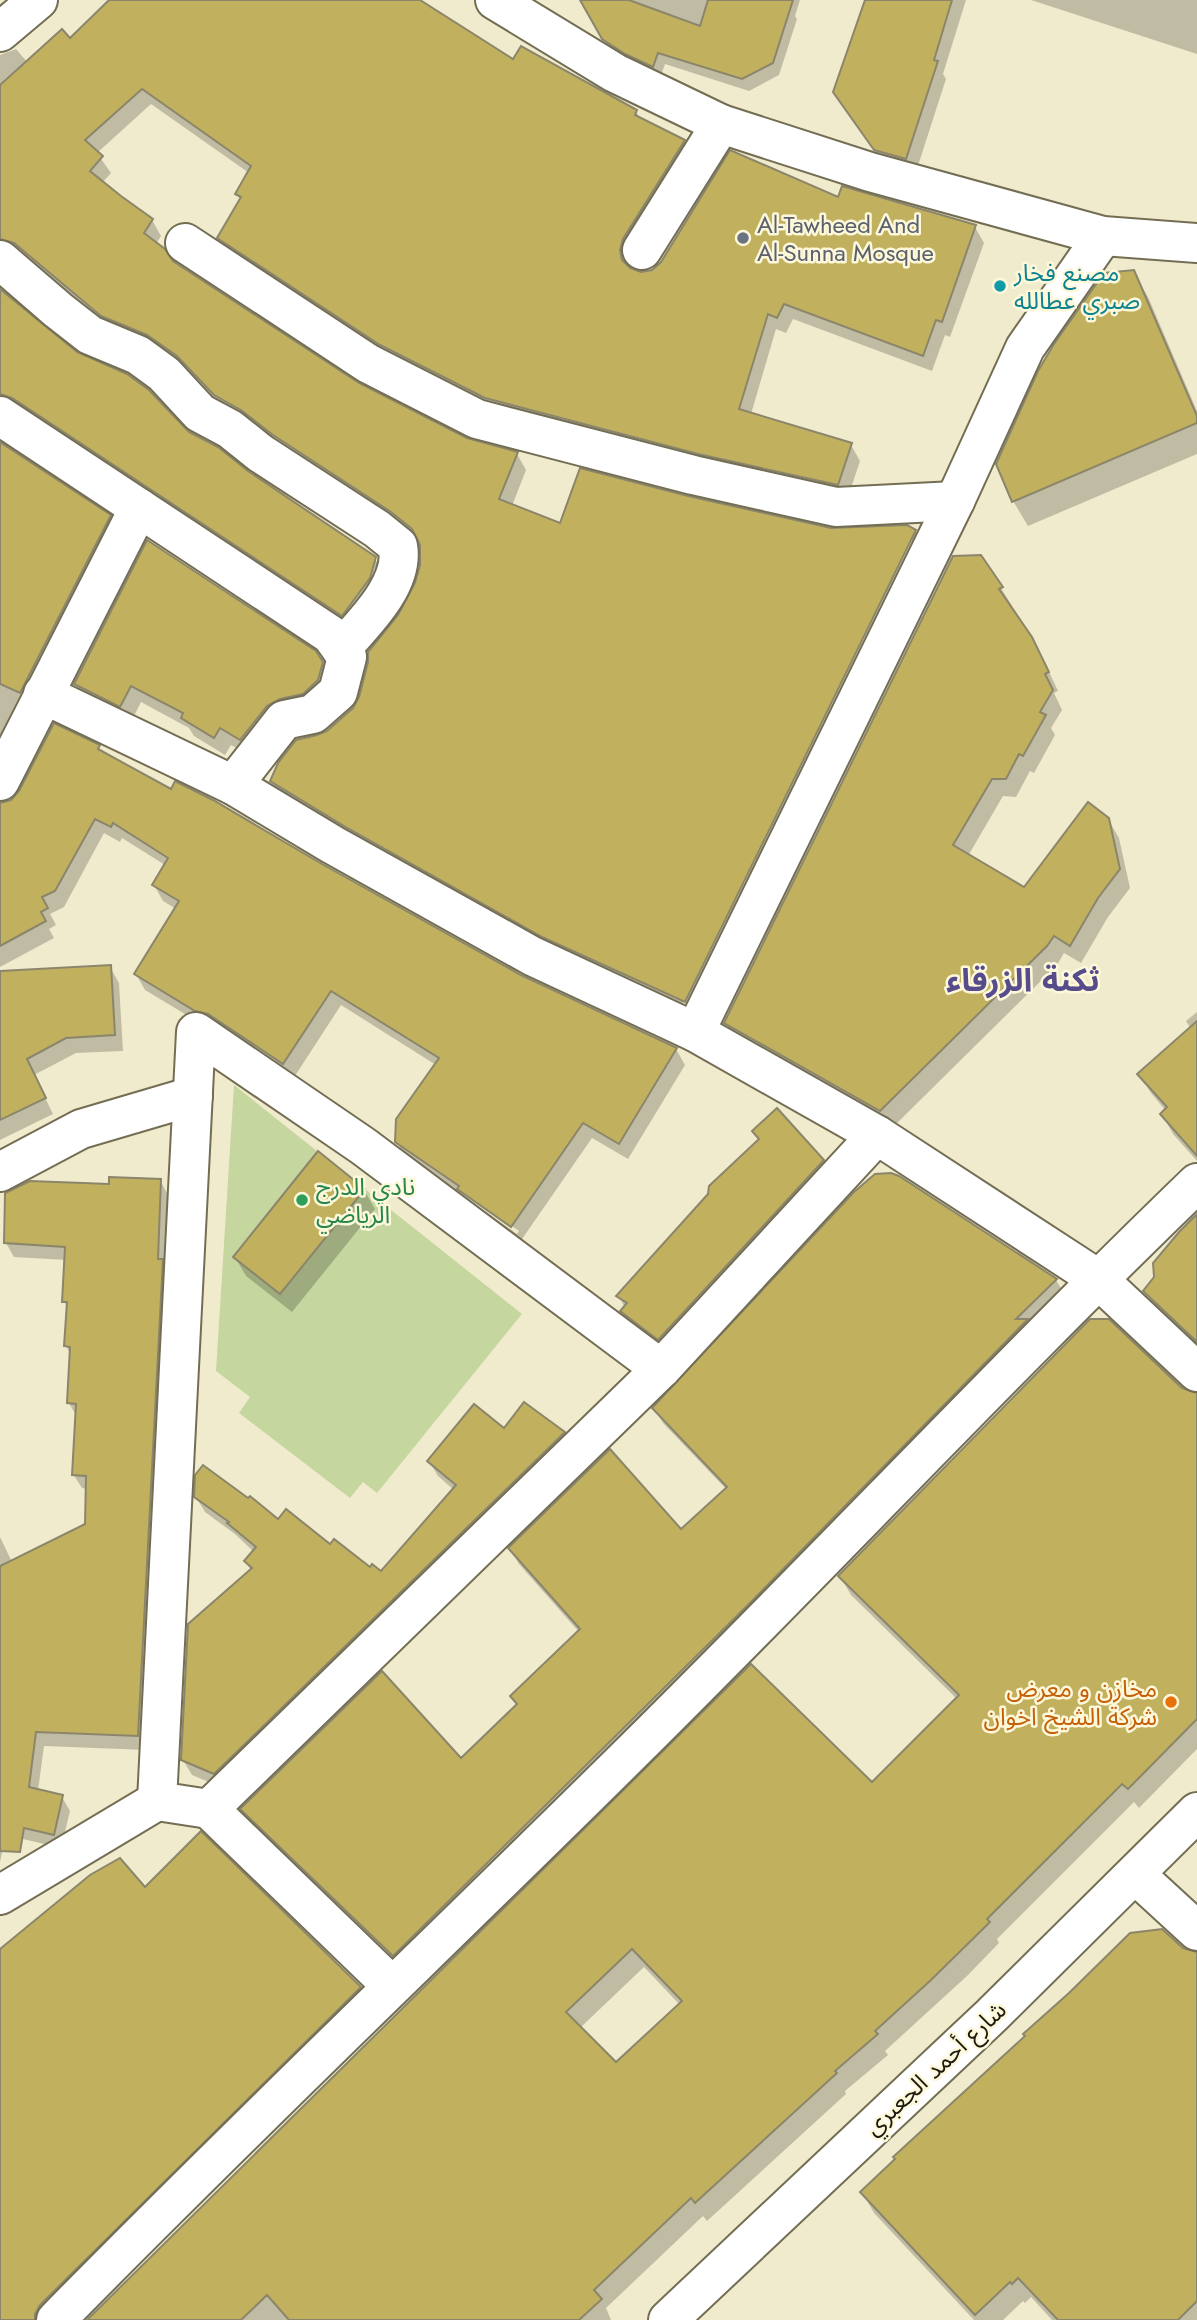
<svg xmlns="http://www.w3.org/2000/svg" width="1197" height="2320" font-family="Jost,'Noto Sans Arabic',sans-serif">
<style>
.green{fill:#c5d69f}
.shadow{fill:#0003;fill-rule:evenodd}
.building{fill:#c1b05e;stroke:#8b866b;stroke-width:2;fill-rule:evenodd}
.lines{fill:none;stroke-linecap:round;stroke-linejoin:round}
.minor-casing{stroke:#736e53;stroke-width:42}
.minor{stroke:#fff;stroke-width:38}
.worship-dot{fill:#6b7280;stroke:#fef8db;stroke-width:2.5}
.culture-dot{fill:#0f9aa8;stroke:#fef8db;stroke-width:2.5}
.leisure-dot{fill:#2e9e5b;stroke:#fef8db;stroke-width:2.5}
.food-dot{fill:#e8710a;stroke:#fef8db;stroke-width:2.5}
.labels{text-anchor:middle;dominant-baseline:central;stroke-width:5;stroke-linejoin:round;paint-order:stroke}
.worship-label{font-size:24px;fill:#5b616d;stroke:#fef8db;text-anchor:start}
.culture-label{font-size:24px;fill:#0d838f;stroke:#fef8db;text-anchor:start}
.leisure-label{font-size:24px;fill:#27864d;stroke:#fef8db;text-anchor:start}
.food-label{font-size:24px;fill:#c56008;stroke:#fef8db;text-anchor:end}
.street-label{font-size:24px;fill:#1c1a10;stroke:#fef8db}
.district-label{font-size:32px;font-weight:bold;fill:#564c8b;stroke:#fef8db}
</style>
<rect width="100%" height="100%" fill="#f1ebce"/>
<polygon class="green" points="234,1085 522,1314 377,1493 363,1482 350,1498 239,1413 250,1397 216,1371"/>
<g class="shadow">
<path d="M111 0H416L514 61 636 111 640 119 684 141 693 157 631 256 629 270 642 274 839 199 975 227 984 243 950 337 945 335 932 371 793 319 786 333 776 329 751 414 851 445 860 461 847 500 495 414 391 361 228 254 219 238 241 201 237 194 249 173 151 104 97 153 111 173 102 183 152 220 161 236 156 244 172 263 358 385 466 440 517 454 526 470 512 506 561 525 688 498 831 530 915 531 924 547 694 1017 553 952 281 797 272 781 354 710 417 584 422 560 420 544 400 526 0 257V55L16 49 28 63 70 40ZM909 541H913L683 1011 680 1009Z"/>
<polygon points="594,0 800,0 795,16 797,19 779,75 749,91 665,64 660,78 611,52 589,13"/>
<polygon points="866,0 966,0 943,74 946,79 915,175 885,167 835,92"/>
<polygon points="1031,0 1197,0 1197,54"/>
<polygon points="1133,272 1148,297 1197,411 1197,454 1028,526 1013,501"/>
<polygon points="0,291 76,354 188,433 363,548 375,559 385,576 351,631 0,412"/>
<polygon points="0,444 109,517 119,533 0,766"/>
<polygon points="954,557 1001,588 1012,606 1010,607 1042,657 1058,691 1054,693 1062,710 1051,728 1055,735 1034,773 1030,771 1016,797 1003,796 968,856 1024,889 1108,819 1119,838 1130,888 1108,917 1081,963 1064,953 1057,965 891,1129 736,1041 726,1023"/>
<polygon points="322,662 332,681 251,757 231,745 225,755 194,736 189,728 141,702 130,724 86,702 76,684"/>
<path d="M98 747 102 753 171 791 321 865 521 977 676 1049 685 1065 628 1159 592 1138 520 1242 406 1158 397 1142 436 1065 341 1005 293 1079 145 990 136 974 176 909 163 901 154 885 165 865 122 838 120 842 104 833 64 907 50 914 56 925 49 929 54 938 0 967V804L13 800ZM457 1187 519 1231 517 1234 462 1195 456 1189Z"/>
<polygon points="110,967 119,983 123,1051 76,1053 34,1075 53,1114 0,1140 0,973"/>
<polygon points="1197,1012 1197,1161 1173,1134 1162,1114 1166,1111 1151,1093 1139,1074 1191,1029 1186,1021"/>
<polygon points="754,1132 823,1161 831,1174 666,1352 630,1324 622,1311 625,1308 619,1296 759,1141"/>
<polygon points="160,1180 168,1195 146,1750 44,1746 38,1791 62,1797 70,1811 61,1848 6,1835 0,1862 0,1537 12,1562 87,1526 88,1489 82,1488 73,1474 77,1417 69,1403 71,1355 66,1346 68,1309 64,1301 66,1260 14,1257 6,1243 111,1186"/>
<polygon points="364,1190 375,1209 292,1312 246,1276 235,1257"/>
<polygon points="1197,1218 1197,1349 1156,1310 1145,1291"/>
<polygon points="1056,1280 1065,1295 402,1970 251,1824 243,1809 461,1760 517,1706 512,1697 579,1632 519,1564 510,1549 681,1532 727,1490 663,1423 654,1408"/>
<path d="M1182 1390 1197 1395V1749L1139 1808 1134 1802 997 1939 999 1943 967 1976 885 2051 888 2055 845 2091 846 2094 707 2221 703 2216 606 2308 611 2320H90L872 1784 957 1699 851 1595 840 1576ZM644 1967 680 2005 616 2065 580 2028Z"/>
<polygon points="504,1431 564,1433 572,1447 223,1788 192,1775 183,1760 251,1571 246,1562 254,1552 235,1534 205,1512 196,1497 278,1521 381,1573 454,1490 438,1476 429,1461"/>
<polygon points="144,1890 360,1988 371,2007 55,2320 0,2320 0,1967"/>
<polygon points="1181,1949 1197,1954 1197,2320 1052,2320 1031,2297 1025,2303 1023,2301 1003,2320 974,2320 874,2213 862,2192"/>
</g>
<g class="building">
<polygon points="109,0 420,0 513,59 521,46 637,110 635,115 685,140 623,239 620,250 622,260 630,268 641,272 652,270 661,262 730,150 838,197 842,186 976,225 942,322 936,320 923,356 784,304 777,318 768,314 739,409 852,443 838,485 698,454 485,398 380,345 217,238 241,197 235,194 251,166 142,89 85,140 103,156 90,171 121,196 153,219 144,233 165,249 173,261 359,383 467,438 518,452 499,499 560,523 580,468 688,496 831,528 907,525 916,530 685,1002 542,937 344,826 270,781 278,763 296,740 317,735 327,731 353,708 359,697 368,662 368,652 398,615 415,583 420,565 420,545 412,529 391,512 273,435 241,410 214,395 177,356 147,335 101,316 14,243 0,239 0,85 62,29 70,38"/>
<polygon points="580,0 629,0 700,26 708,0 793,0 773,63 742,79 658,53 653,67 625,54 602,39"/>
<polygon points="865,0 952,0 934,60 938,61 906,159 874,150 833,92"/>
<polygon points="1134,270 1197,416 1197,423 1012,502 996,464 1038,371 1054,344 1104,273"/>
<polygon points="0,289 77,352 127,374 149,390 189,432 218,447 248,471 376,557 370,578 342,616 12,398 0,394"/>
<polygon points="0,442 111,515 20,693 0,684"/>
<polygon points="147,540 316,651 323,662 318,680 303,694 280,699 267,706 240,740 220,728 214,738 181,718 183,713 131,686 120,707 74,684"/>
<polygon points="981,555 1003,587 999,589 1032,637 1049,672 1045,674 1053,690 1040,712 1046,715 1023,756 1019,754 1006,779 992,779 953,845 1024,887 1088,802 1109,818 1120,869 1098,898 1070,946 1054,936 1047,946 880,1111 724,1023 953,556"/>
<polygon points="54,723 100,745 98,749 171,789 175,781 213,800 322,864 521,975 677,1048 619,1144 583,1123 511,1227 457,1189 459,1186 395,1142 396,1119 439,1058 331,991 283,1064 208,1014 195,1011 134,974 179,901 152,885 168,858 113,823 111,827 95,819 55,891 42,897 48,908 41,912 46,921 0,946 0,803 11,800 19,791"/>
<polygon points="111,965 115,1035 66,1038 27,1059 46,1098 0,1120 0,971"/>
<polygon points="1197,1021 1197,1156 1160,1114 1167,1107 1137,1074"/>
<polygon points="777,1108 824,1160 658,1340 620,1311 627,1303 616,1296 708,1194 709,1186 759,1139 752,1131"/>
<polygon points="318,1151 365,1189 280,1294 233,1257"/>
<polygon points="891,1173 899,1176 1057,1279 1016,1319 1028,1319 750,1603 393,1956 240,1809 382,1671 461,1758 517,1704 510,1696 580,1629 508,1548 610,1449 681,1529 727,1487 652,1408 854,1192 875,1174"/>
<polygon points="109,1177 161,1179 158,1259 163,1259 138,1736 36,1732 29,1787 63,1795 54,1835 24,1828 20,1852 0,1851 0,1566 85,1524 86,1476 72,1475 76,1404 67,1403 70,1347 64,1346 67,1302 62,1302 65,1247 4,1243 5,1193 30,1181 109,1184"/>
<polygon points="1197,1214 1197,1342 1143,1291 1154,1277 1153,1263 1179,1232"/>
<path d="M1090 1319H1109L1182 1388 1197 1393V1719L1128 1789 1122 1784 987 1919 990 1922 931 1980 875 2031 878 2034 835 2071 837 2073 695 2203 691 2198 594 2290 602 2299 579 2320H289L267 2295 241 2320H87L751 1664 872 1782 959 1695 838 1576ZM632 1949 682 2001 616 2062 566 2012Z"/>
<polygon points="524,1402 565,1432 214,1774 181,1760 188,1624 252,1568 244,1561 256,1547 227,1523 229,1522 194,1497 195,1475 203,1465 248,1498 250,1496 278,1519 286,1509 330,1544 334,1539 370,1567 372,1564 381,1571 456,1485 427,1461 474,1404 504,1428"/>
<polygon points="201,1831 361,1987 40,2305 35,2314 35,2320 0,2320 0,1949 90,1875 120,1858 145,1887"/>
<polygon points="1162,1929 1183,1948 1197,1952 1197,2301 1178,2320 1058,2320 1018,2278 1012,2284 1010,2282 975,2315 860,2192 895,2159 893,2157 1025,2036 1023,2034 1069,1993 1130,1933"/>
</g>
<g class="lines">
<defs>
<g id="minor">
<polyline points="495,0 615,73 721,124 870,172 1103,236 1197,243"/>
<polyline points="0,32 38,0"/>
<polyline points="185,243 369,364 477,419 693,475 836,507 955,501"/>
<polyline points="642,250 721,124"/>
<path d="M0 260 58 310 90 335 138 355 164 374 200 413 230 429 260 453 377 529 398 546C405 584 364 623 341 649"/>
<polyline points="0,416 331,635 347,657 338,692 313,714 284,720 233,785"/>
<polyline points="43,694 233,785 333,845 532,956 695,1032 877,1135 1098,1279 1197,1372"/>
<polyline points="0,781 139,508"/>
<polyline points="695,1032 955,501 1025,348 1103,236"/>
<polyline points="0,1172 81,1129 193,1096"/>
<polyline points="157,1801 196,1032 363,1146 661,1369"/>
<polyline points="209,1809 392,1986"/>
<polyline points="1136,1875 1197,1931"/>
<polyline points="0,1895 157,1801 209,1809 661,1369 877,1135"/>
<path d="M56 2320C241 2131 433 1949 621 1763 815 1572 1001 1372 1197 1183"/>
<polyline points="668,2320 992,2015 1197,1812"/>
</g>
</defs>
<use href="#minor" class="minor-casing"/>
<use href="#minor" class="minor"/>
</g>
<circle class="worship-dot" cx="743" cy="238" r="7"/>
<circle class="culture-dot" cx="1000" cy="286" r="7"/>
<circle class="leisure-dot" cx="302" cy="1200" r="7"/>
<circle class="food-dot" cx="1171" cy="1702" r="7"/>
<g class="labels">
<g class="worship-label">
<text x="757" y="224">Al-Tawheed And<tspan x="757" dy="28">Al-Sunna Mosque</tspan></text>
</g>
<g class="culture-label">
<text x="1014" y="272">مصنع فخار<tspan x="1014" dy="28">صبري عطالله</tspan></text>
</g>
<g class="leisure-label">
<text x="316" y="1186">نادي الدرج<tspan x="316" dy="28">الرياضي</tspan></text>
</g>
<g class="food-label">
<text x="1157" y="1688">مخازن و معرض<tspan x="1157" dy="28">شركة الشيخ اخوان</tspan></text>
</g>
<g class="street-label">
<text transform="translate(935 2068) rotate(-43)">شارع أحمد الجعبري</text>
</g>
<g class="district-label">
<text x="1023" y="980">ثكنة الزرقاء</text>
</g>
</g>
</svg>
